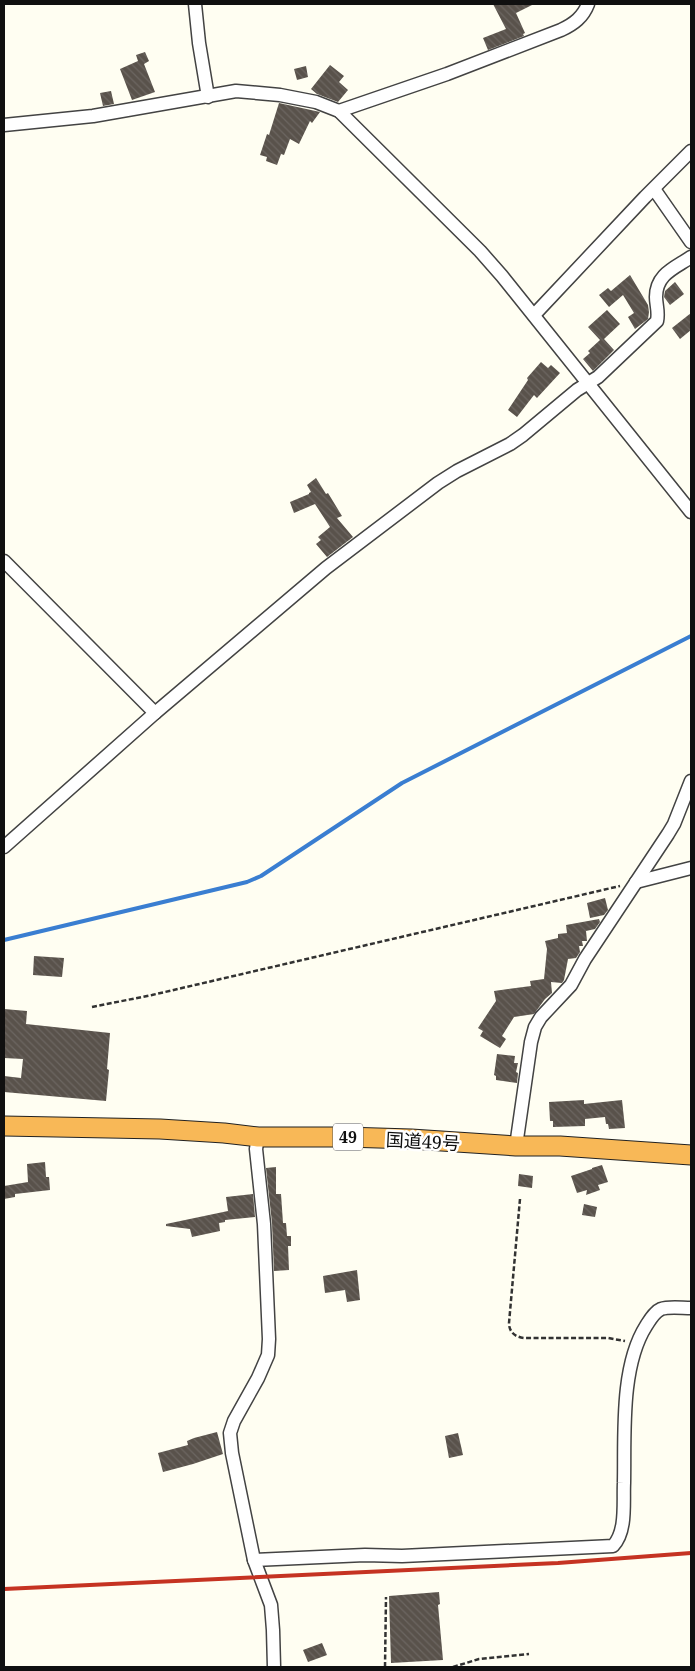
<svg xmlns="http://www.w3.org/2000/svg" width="695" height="1671" font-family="'Noto Serif','Noto Sans JP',serif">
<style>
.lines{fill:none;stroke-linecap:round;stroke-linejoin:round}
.stream{stroke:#3a7ed1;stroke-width:4}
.building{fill:url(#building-back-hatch)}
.minor-casing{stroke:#434343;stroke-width:15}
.highway-casing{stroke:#212121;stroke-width:21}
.path{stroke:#323232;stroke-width:2.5;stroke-dasharray:5 2.5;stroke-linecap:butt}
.minor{stroke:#fff;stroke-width:12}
.highway{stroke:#f8b857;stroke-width:19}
.rail{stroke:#c53322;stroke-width:4}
.labels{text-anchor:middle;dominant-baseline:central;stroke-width:5;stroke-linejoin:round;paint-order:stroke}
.shield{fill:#fff;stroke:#585858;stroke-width:1}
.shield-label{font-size:16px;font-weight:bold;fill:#101010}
.street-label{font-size:18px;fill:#101010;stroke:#fff}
</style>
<defs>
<pattern id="building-back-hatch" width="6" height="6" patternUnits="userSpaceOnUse" patternTransform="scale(1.25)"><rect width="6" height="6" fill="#59524b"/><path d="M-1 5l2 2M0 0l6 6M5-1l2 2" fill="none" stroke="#6c6661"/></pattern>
</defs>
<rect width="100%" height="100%" fill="#fffef2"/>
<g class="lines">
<polyline class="stream" points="4,940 247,882 261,876 402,783 691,636"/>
</g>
<g class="building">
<polygon points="493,4 534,4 516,13 525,33 523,34 524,36 488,50 483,38 506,29"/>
<polygon points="145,52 149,61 144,64 155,92 132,100 120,69 138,61 136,55"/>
<polygon points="330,65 344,76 339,82 348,90 338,102 317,94 311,89"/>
<polygon points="306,66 308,77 297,80 294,69"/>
<polygon points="111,91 114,104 103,106 100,93"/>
<polygon points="279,103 320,112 312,123 310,121 299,144 290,139 284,155 281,154 277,165 266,161 267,157 260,155 267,134 269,135"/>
<polygon points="630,275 648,305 649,312 648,319 635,329 628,317 634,313 623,295 609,307 599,295 608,288 611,291"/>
<polygon points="675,282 684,294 670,305 664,297 665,291"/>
<polygon points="607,310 620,324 604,339 614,350 593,371 583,359 590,353 588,351 600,340 588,327"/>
<polygon points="691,313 691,330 680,339 672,328"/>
<polygon points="541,362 548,368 551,365 560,373 537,398 534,395 517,417 508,410 528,380 527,378"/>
<polygon points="316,478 326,494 328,493 342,516 337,518 353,537 327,557 316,544 321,540 318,537 330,527 315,504 294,513 290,502 309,494 309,493 311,492 307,485"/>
<polygon points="605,898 608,910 604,915 590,918 587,903"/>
<polygon points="599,919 600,922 595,929 586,931 587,941 582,941 583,946 579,946 580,952 576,958 568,959 564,980 562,983 551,982 552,993 545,999 534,1014 514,1017 502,1036 506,1039 500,1048 480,1036 483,1031 478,1028 496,1001 494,991 531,986 530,981 544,979 547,949 545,941 558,938 558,934 567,933 566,925"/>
<polygon points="34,956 64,958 62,977 33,975"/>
<polygon points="4,1009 27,1011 26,1024 110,1033 107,1069 109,1070 106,1101 4,1092 4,1076 21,1078 23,1059 4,1058"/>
<polygon points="497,1054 515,1056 514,1063 518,1063 516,1072 518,1073 517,1083 496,1080 496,1076 494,1075"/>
<polygon points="584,1100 584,1104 622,1100 625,1128 609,1129 608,1124 606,1124 605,1117 585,1119 585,1126 553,1127 553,1121 550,1121 549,1102"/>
<polygon points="45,1162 46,1177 49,1177 50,1190 15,1194 15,1197 4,1199 4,1186 28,1182 27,1164"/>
<polygon points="602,1165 608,1182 598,1185 600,1190 586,1195 587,1190 577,1193 571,1176 592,1169 592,1167 592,1168"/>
<polygon points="276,1167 276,1194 281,1194 283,1223 286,1223 287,1236 291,1236 291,1246 288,1246 289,1270 274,1271 272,1223 266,1168"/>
<polygon points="519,1174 533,1176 532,1188 518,1186"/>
<polygon points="253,1194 255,1217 225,1220 225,1222 219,1223 220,1231 192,1237 190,1229 166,1226 166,1224 228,1211 226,1197"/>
<polygon points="584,1204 597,1207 595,1217 582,1215"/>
<polygon points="357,1270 360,1300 347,1302 345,1290 325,1293 323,1276"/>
<polygon points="217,1432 223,1454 193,1464 163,1472 158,1453 188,1445 187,1441 194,1438"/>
<polygon points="458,1433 463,1455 449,1458 445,1436"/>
<polygon points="439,1592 440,1604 438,1605 443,1660 391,1663 389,1596"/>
<polygon points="322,1643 327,1655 308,1662 303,1650"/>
</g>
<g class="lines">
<defs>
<g id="minor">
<polyline points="195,4 199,43 208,97"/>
<path d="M339 111 447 74 561 30C574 24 583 17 588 4"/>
<polyline points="4,125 93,116 236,91 280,95 316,102 339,111 480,251 502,276 691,512"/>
<polyline points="654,189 691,242"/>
<polyline points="534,315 645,197 691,151"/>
<polyline points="4,561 155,713"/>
<path d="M4 847 155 713 326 568 438 483 457 471 510 444 523 435 577 390 598 377 657 321C659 312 656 305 656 297 656 274 675 268 691 257"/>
<polyline points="636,882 691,868"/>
<polyline points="258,1137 256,1149 264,1224 269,1339 268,1355 258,1378 234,1421 230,1433 232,1453 254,1560 271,1605 273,1630 274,1667"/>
<polyline points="516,1146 531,1042 535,1027 541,1017 571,985 585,959 668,834 674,824 691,781"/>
<path d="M254 1560 365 1555 402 1556 613 1546C627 1531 623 1503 624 1483 625 1436 620 1367 646 1326 650 1320 654 1312 661 1309 669 1306 682 1308 691 1308"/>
</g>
<polyline id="highway" points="4,1126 160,1129 224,1133 258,1137 345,1137 411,1139 516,1146 560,1146 691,1155"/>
</defs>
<use href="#minor" class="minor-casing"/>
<use href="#highway" class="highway-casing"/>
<g class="path">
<polyline points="92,1007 152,995 620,886"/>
<path d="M520 1199 509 1323C509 1332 515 1337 524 1338H608L625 1341"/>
<polyline points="385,1667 386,1597"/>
<polyline points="453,1667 479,1659 529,1654"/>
</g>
<use href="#minor" class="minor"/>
<use href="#highway" class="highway"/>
<polyline class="rail" points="4,1589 558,1563 691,1553"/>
</g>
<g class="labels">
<rect class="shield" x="333" y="1123.5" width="30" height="27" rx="4"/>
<g class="shield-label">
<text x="348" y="1137">49</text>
</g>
<g class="street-label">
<text transform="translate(423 1141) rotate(3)">国道49号</text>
</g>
</g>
<rect width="695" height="1671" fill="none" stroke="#101010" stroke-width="10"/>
</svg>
